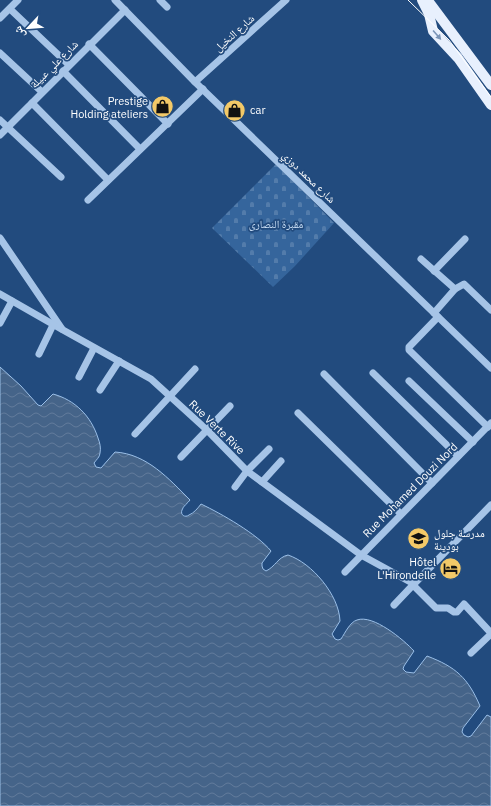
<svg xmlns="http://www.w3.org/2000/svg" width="491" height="806" font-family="'IBM Plex Sans','Noto Naskh Arabic',sans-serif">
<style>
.cemetery{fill:url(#cemetery-stones)}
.water{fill:url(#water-waves);stroke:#9abfe8}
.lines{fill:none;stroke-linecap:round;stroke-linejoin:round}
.minor{stroke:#a6c4e7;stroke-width:7}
.major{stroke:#e8f0fd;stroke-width:10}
.tram{stroke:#fff;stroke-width:1}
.oneway{fill:#7b95b7}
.labels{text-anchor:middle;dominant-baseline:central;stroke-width:3.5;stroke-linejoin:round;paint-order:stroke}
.street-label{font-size:11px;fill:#fff;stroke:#224b7e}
.poi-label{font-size:11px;fill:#fff;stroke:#224b7e;text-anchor:end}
.park-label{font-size:11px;fill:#c9def5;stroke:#224b7e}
</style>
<defs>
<pattern id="cemetery-stones" width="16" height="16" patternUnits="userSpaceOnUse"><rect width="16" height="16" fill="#35659c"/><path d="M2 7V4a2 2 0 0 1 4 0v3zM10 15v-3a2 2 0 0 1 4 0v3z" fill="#537cab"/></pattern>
<pattern id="water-waves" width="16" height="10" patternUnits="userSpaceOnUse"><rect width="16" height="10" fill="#456489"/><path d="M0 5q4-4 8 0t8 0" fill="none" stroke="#617b9b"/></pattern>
</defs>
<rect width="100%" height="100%" fill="#224b7e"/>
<polygon class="cemetery" points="276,164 334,223 295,266 273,287 212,228"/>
<path class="water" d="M0 367 21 386 38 405 41 406 53 394C75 400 91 416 98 438 100 443 101 448 100 453 100 457 96 460 94 463L96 467 101 468 115 452C147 454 169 479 190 500 188 503 183 506 182 510 180 515 185 518 189 515 194 513 198 508 201 504 222 514 257 534 271 551L262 563V566L263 569 266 571C275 567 278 557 288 555 312 563 339 595 340 621L332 634 335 639 338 640 341 639C345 633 350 622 357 620 373 614 404 640 414 651L404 666 403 669 406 672 414 673 427 656C456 667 468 678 480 706L463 728 462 732 464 735 468 737 471 736 487 715 491 717V806H0Z"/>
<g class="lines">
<g class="minor">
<polyline points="115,0 195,82 491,368"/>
<polyline points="160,0 167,7"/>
<polyline points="10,9 69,65"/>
<polyline points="0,18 18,0"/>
<polyline points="89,44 168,124"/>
<polyline points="0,53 42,92"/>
<polyline points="63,71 140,149"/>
<polyline points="195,82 286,0"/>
<polyline points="32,103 108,180"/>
<polyline points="0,120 61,177"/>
<polyline points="0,135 125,10"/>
<polyline points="88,200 203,89"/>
<polyline points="0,238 62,329"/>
<polyline points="421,259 455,289"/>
<polyline points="434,271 465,239"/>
<polyline points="0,294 63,330 151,379 207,430 247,471 361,555 414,584"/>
<polyline points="434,313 455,289 464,284 491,310"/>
<polyline points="438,317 409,347 409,350 488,427"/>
<polyline points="0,323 12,301"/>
<polyline points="39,354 53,325"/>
<polyline points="373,373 458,456"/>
<polyline points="324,374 432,483"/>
<polyline points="79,377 94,348"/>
<polyline points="409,381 473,442"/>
<polyline points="100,390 119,361"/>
<polyline points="298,413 401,514"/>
<polyline points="135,434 195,369"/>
<polyline points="181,457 230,406"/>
<polyline points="262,482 281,461"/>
<polyline points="235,487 247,471 269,449"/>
<polyline points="345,572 491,423"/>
<polyline points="414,584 491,505"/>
<polyline points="414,584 413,585 436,608 448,608 454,612 457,612 464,604 491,633"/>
<polyline points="394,605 413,585"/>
<polyline points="471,653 491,634"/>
</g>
<g class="major">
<polyline points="422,0 429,14 433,31 458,58 491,105"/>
<polyline points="429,2 491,85"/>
</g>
<polyline class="tram" points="408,0 449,40 491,97"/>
</g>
<defs><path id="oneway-solid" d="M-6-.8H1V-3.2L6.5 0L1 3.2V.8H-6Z"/></defs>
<use class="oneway" href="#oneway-solid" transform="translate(437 35) rotate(49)"/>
<defs>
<symbol id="shop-disc" viewBox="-11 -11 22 22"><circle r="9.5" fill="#f3c968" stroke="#224b7e"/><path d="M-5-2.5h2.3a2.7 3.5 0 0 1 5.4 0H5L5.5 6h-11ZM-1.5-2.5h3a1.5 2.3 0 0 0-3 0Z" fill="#111"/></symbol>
<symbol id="school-disc" viewBox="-11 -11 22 22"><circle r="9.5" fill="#f3c968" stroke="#224b7e"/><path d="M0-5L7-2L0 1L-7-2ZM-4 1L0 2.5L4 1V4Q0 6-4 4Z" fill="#111"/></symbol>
<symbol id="hotel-disc" viewBox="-11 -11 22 22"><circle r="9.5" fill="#f3c968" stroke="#224b7e"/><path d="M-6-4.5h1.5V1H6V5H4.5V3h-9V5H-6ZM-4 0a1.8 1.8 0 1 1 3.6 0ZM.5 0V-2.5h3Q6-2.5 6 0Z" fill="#111"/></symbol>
</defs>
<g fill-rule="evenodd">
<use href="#shop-disc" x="150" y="94" width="25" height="25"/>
<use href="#shop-disc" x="222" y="98" width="25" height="25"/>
<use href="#school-disc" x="406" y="526" width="25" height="25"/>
<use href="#hotel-disc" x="438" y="556" width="25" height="25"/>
</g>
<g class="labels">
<g class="street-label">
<text transform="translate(234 33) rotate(-42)">شارع النخيل</text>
<text transform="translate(54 64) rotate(-45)">شارع علي عبيلة</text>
<text transform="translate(309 177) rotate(44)">شارع محمد دوزي</text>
<text transform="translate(217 427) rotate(44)">Rue Verte Rive</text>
<text transform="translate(410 490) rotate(-45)">Rue Mohamed Douzi Nord</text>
</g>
<g class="poi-label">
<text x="148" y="101">Prestige<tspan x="148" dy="13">Holding ateliers</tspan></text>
<text x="250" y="110" text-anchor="start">car</text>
<text x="434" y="533" text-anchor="start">مدرسة جلول<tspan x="434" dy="13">بودينة</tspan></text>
<text x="436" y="562">Hôtel<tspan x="436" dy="13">L'Hirondelle</tspan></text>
</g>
<g class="park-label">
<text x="276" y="224">مقبرة النصارى</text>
</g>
</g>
<g transform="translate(28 28) rotate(244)" stroke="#224b7e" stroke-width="3" paint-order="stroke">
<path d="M0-3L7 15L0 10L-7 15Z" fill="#ffffff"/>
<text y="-6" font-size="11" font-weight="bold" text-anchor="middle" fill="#ffffff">ش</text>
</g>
</svg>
